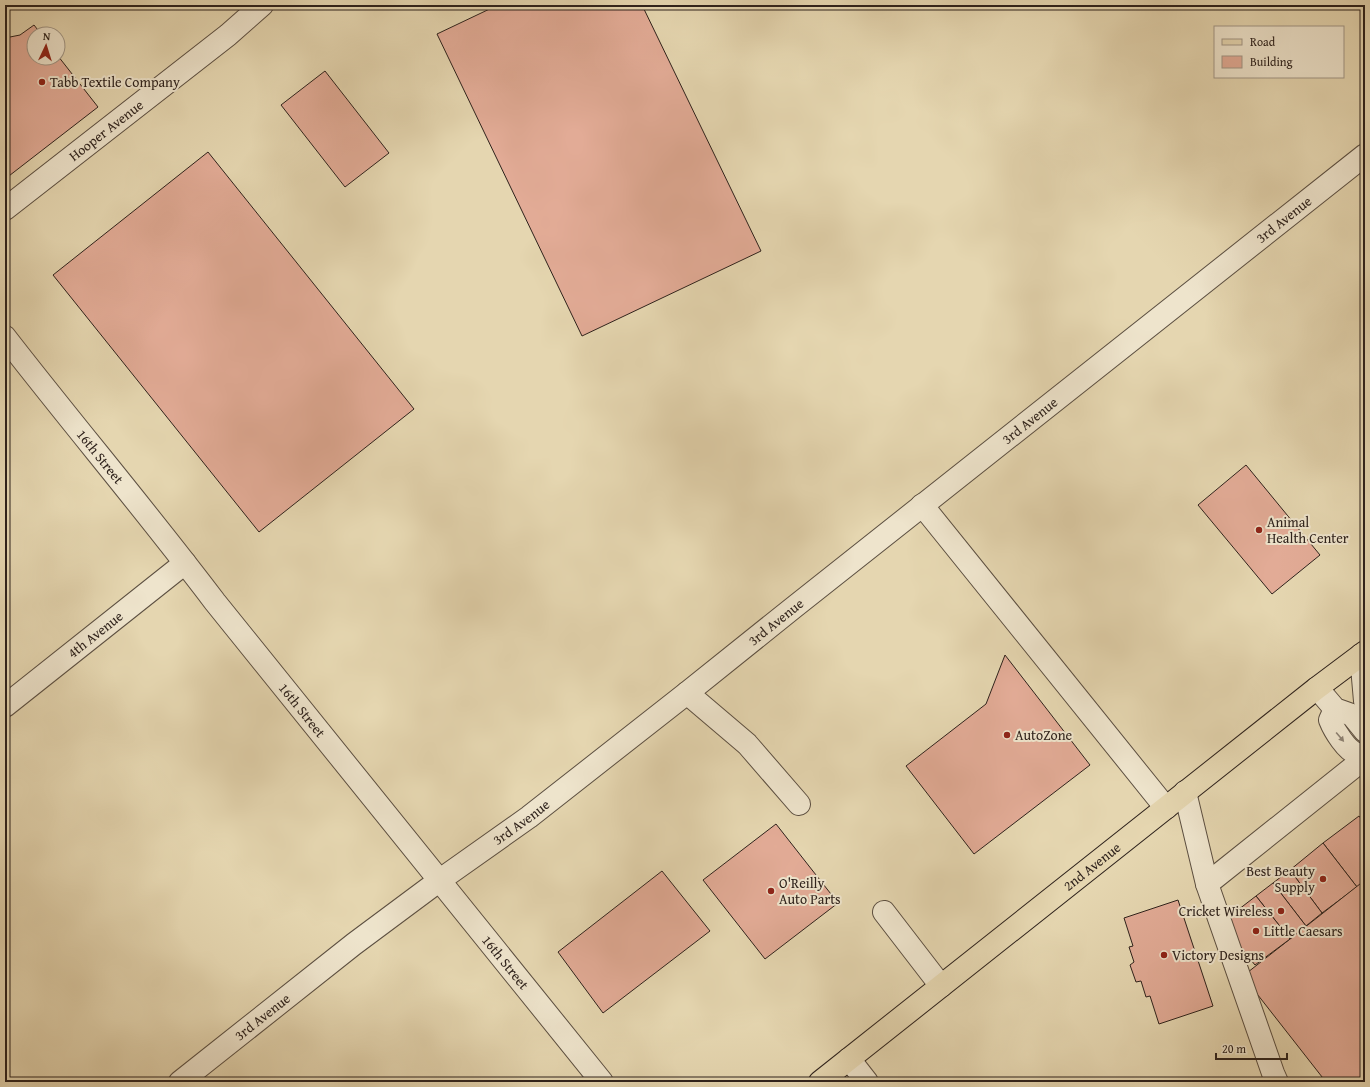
<svg xmlns="http://www.w3.org/2000/svg" width="1370" height="1087" font-family="'Gentium Book Plus',serif">
<style>
.building{fill:#e2ab96;stroke:#2e221c}
.lines{fill:none;stroke-linecap:round;stroke-linejoin:round}
.minor-casing{stroke:#5c4f41;stroke-width:24}
.major-casing{stroke:#2e221c;stroke-width:24}
.minor{stroke:#eee4cc;stroke-width:22}
.major{stroke:#e5d6b0;stroke-width:22}
.oneway{fill:#8e8374}
.poi-dot{fill:#8f2418;stroke:#eee4cc;stroke-width:1.5}
.labels{text-anchor:middle;dominant-baseline:central;stroke-width:4;stroke-linejoin:round;paint-order:stroke}
.poi-label{font-size:14px;fill:#2e221c;stroke:#eee4cc;text-anchor:start}
.street-label{font-size:14px;fill:#2e221c;stroke:#eee4cc}
</style>
<rect width="100%" height="100%" fill="#e5d6b0"/>
<filter id="stains"><feTurbulence type="fractalNoise" baseFrequency=".005" numOctaves="4"/><feColorMatrix values="0 0 0 0 .2 0 0 0 0 .09 0 0 0 0 .02 0 0 0 .5 -.17"/></filter>
<radialGradient id="worn" r=".72"><stop offset=".6" stop-color="#630" stop-opacity="0"/><stop offset="1" stop-color="#630" stop-opacity=".3"/></radialGradient>
<g class="building">
<polygon points="498,5 642,5 761,251 582,336 437,34"/>
<polygon points="34,25 41,34 34,34 34,58 58,58 58,56 98,107 5,179 5,38 20,35"/>
<polygon points="325,71 389,153 345,187 281,105"/>
<polygon points="208,152 414,409 259,532 53,275"/>
<polygon points="1246,465 1320,555 1272,594 1198,505"/>
<polygon points="1005,655 1090,765 974,854 906,766 986,704"/>
<polygon points="1359,816 1365,824 1365,880 1357,887 1323,843"/>
<polygon points="776,824 838,903 765,959 703,880"/>
<polygon points="1323,843 1357,887 1322,913 1290,870"/>
<polygon points="1290,870 1322,913 1306,926 1273,883"/>
<polygon points="662,871 710,931 603,1013 558,952"/>
<polygon points="1365,880 1365,1082 1326,1082 1243,976"/>
<polygon points="1273,883 1306,926 1290,939 1256,896"/>
<polygon points="1256,896 1290,939 1255,965 1221,923"/>
<polygon points="1178,900 1213,1006 1159,1024 1150,996 1146,997 1141,981 1136,982 1130,965 1134,962 1129,947 1133,946 1124,918"/>
</g>
<g class="lines">
<defs>
<g id="minor">
<path id="s1" d="M5 209 228 35 262 5"/>
<path id="s2" d="M5 337C74 426 147 512 215 602L602 1082"/>
<polyline points="922,505 1166,808"/>
<polyline points="1361,655 1365,701"/>
<polyline points="1317,688 1335,709 1352,715 1365,731"/>
<polyline points="687,693 747,744 799,804"/>
<path id="s3" d="M5 706 185 563"/>
<path d="M1335 709 1330 720C1334 730 1347 752 1358 754 1361 755 1363 754 1365 754"/>
<polyline points="1185,792 1207,884 1273,1073 1277,1082"/>
<polyline points="1207,884 1365,758"/>
<polyline points="884,912 941,986"/>
<polyline points="849,1059 867,1082"/>
<path id="s4" d="M180 1082 354 944 440 880 529 817 687 693 793 608 1365 155"/>
</g>
<g id="major">
<path id="s5" d="M820 1082 1317 688 1365 652"/>
</g>
</defs>
<use href="#minor" class="minor-casing"/>
<use href="#major" class="major-casing"/>
<use href="#minor" class="minor"/>
<use href="#major" class="major"/>
</g>
<defs><path id="oneway-solid" d="M-6-.8H1V-3.2L6.5 0L1 3.2V.8H-6Z"/></defs>
<use class="oneway" href="#oneway-solid" transform="translate(1340 737) rotate(50)"/>
<g class="poi-dot">
<circle cx="42" cy="82" r="4"/>
<circle cx="1259" cy="530" r="4"/>
<circle cx="1007" cy="735" r="4"/>
<circle cx="1323" cy="879" r="4"/>
<circle cx="771" cy="891" r="4"/>
<circle cx="1281" cy="911" r="4"/>
<circle cx="1256" cy="931" r="4"/>
<circle cx="1164" cy="955" r="4"/>
</g>
<g class="labels">
<g class="poi-label">
<text x="50" y="82">Tabb Textile Company</text>
<text x="1267" y="522">Animal<tspan x="1267" dy="16">Health Center</tspan></text>
<text x="1015" y="735">AutoZone</text>
<text x="1315" y="871" text-anchor="end">Best Beauty<tspan x="1315" dy="16">Supply</tspan></text>
<text x="779" y="883">O'Reilly<tspan x="779" dy="16">Auto Parts</tspan></text>
<text x="1273" y="911" text-anchor="end">Cricket Wireless</text>
<text x="1264" y="931">Little Caesars</text>
<text x="1172" y="955">Victory Designs</text>
</g>
<g class="street-label">
<text stroke="none"><textPath href="#s1" startOffset="128">Hooper Avenue</textPath></text>
<text stroke="none"><textPath href="#s4" startOffset="1401">3rd Avenue</textPath></text>
<text stroke="none"><textPath href="#s4" startOffset="1077">3rd Avenue</textPath></text>
<text stroke="none"><textPath href="#s2" startOffset="153">16th Street</textPath></text>
<text stroke="none"><textPath href="#s4" startOffset="753">3rd Avenue</textPath></text>
<text stroke="none"><textPath href="#s3" startOffset="115">4th Avenue</textPath></text>
<text stroke="none"><textPath href="#s2" startOffset="477">16th Street</textPath></text>
<text stroke="none"><textPath href="#s4" startOffset="429">3rd Avenue</textPath></text>
<text stroke="none"><textPath href="#s5" startOffset="347">2nd Avenue</textPath></text>
<text stroke="none"><textPath href="#s2" startOffset="801">16th Street</textPath></text>
<text stroke="none"><textPath href="#s4" startOffset="105">3rd Avenue</textPath></text>
</g>
</g>
<rect width="1370" height="1087" fill="none" stroke="#e5d6b0" stroke-width="20"/>
<rect x="6" y="6" width="1358" height="1075" fill="none" stroke="#2e221c" stroke-width="2"/>
<rect x="10" y="10" width="1350" height="1067" fill="none" stroke="#2e221c"/>
<rect x="1214" y="26" width="130" height="52" fill="#eee4cc" stroke="#a19686"/>
<rect x="1222" y="39" width="20" height="6" fill="#e5d6b0" stroke="#a19686"/>
<text x="1250" y="46" font-size="12" fill="#2e221c">Road</text>
<rect x="1222" y="56" width="20" height="12" fill="#e2ab96" stroke="#a19686"/>
<text x="1250" y="66" font-size="12" fill="#2e221c">Building</text>
<g transform="translate(46 46) rotate(4)"><circle r="19" fill="#eee4cc" stroke="#a19686"/>
<path d="M0-3L7 15L0 10L-7 15Z" fill="#8f2418"/>
<text y="-6" font-size="11" font-weight="bold" text-anchor="middle" fill="#2e221c">N</text>
</g>
<path d="M1216 1053v6h71v-6" fill="none" stroke="#2e221c" stroke-width="2"/>
<text x="1222" y="1053" font-size="12" fill="#2e221c" stroke="#eee4cc" stroke-width="3" paint-order="stroke">20 m</text>
<rect width="100%" height="100%" filter="url(#stains)"/>
<rect width="100%" height="100%" fill="url(#worn)"/>
</svg>
